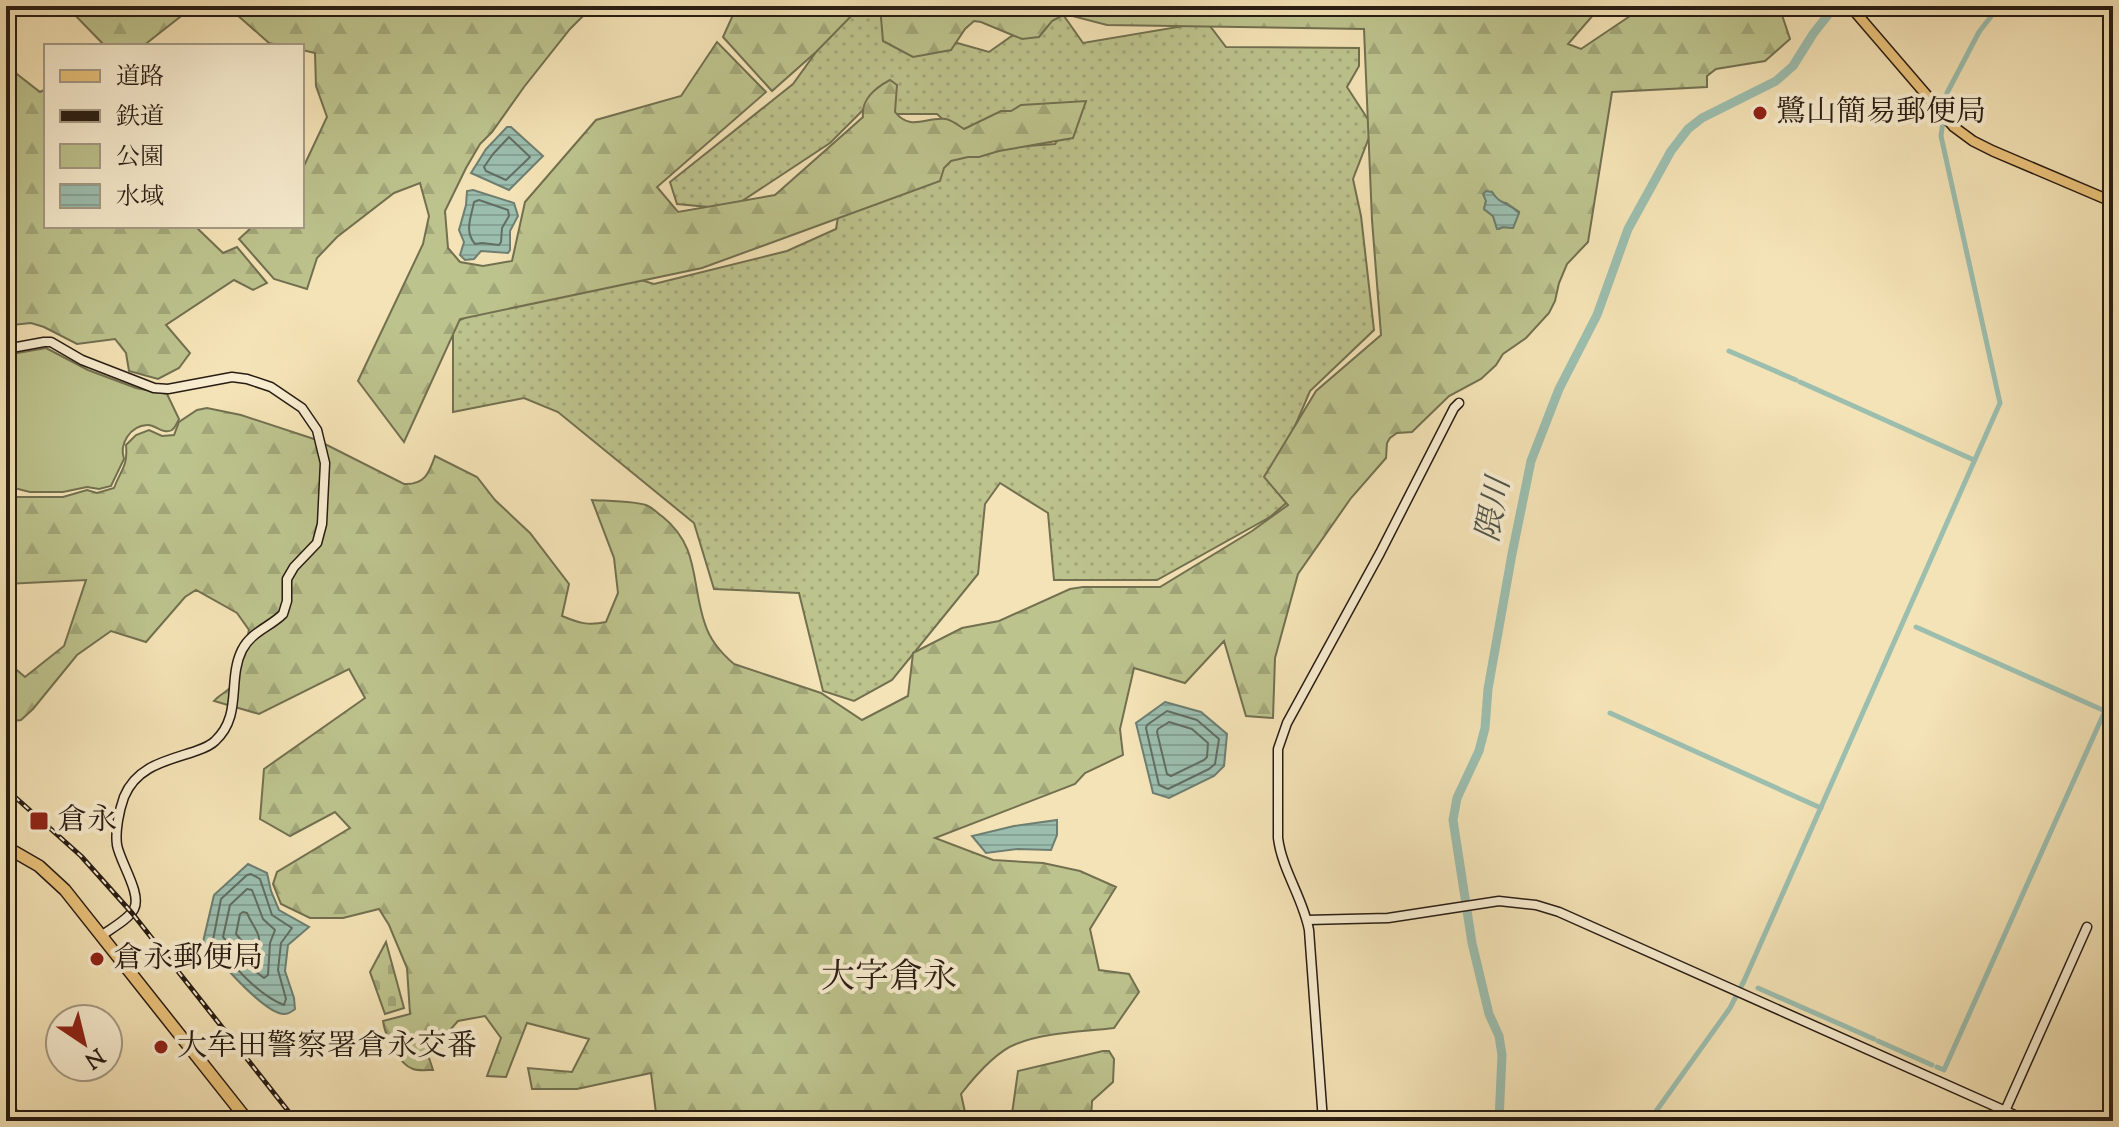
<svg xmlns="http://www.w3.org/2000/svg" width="2119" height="1127" font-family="'Sorts Mill Goudy','Noto Serif JP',serif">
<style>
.grass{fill:url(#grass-dots);stroke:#727050;stroke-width:2}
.forest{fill:url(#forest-firs);stroke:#727050;stroke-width:2;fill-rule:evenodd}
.cemetery{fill:url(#cemetery-stones);stroke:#727050;stroke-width:2}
.park{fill:#bdc38d;stroke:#727050;stroke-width:2}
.water{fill:url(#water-rules);stroke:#6e7e71;stroke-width:2}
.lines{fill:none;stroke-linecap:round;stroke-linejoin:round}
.shore{stroke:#626e62;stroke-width:2}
.canal{stroke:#9cbeaf;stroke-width:5}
.river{stroke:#9cbeaf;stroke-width:9}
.secondary-casing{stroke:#281d14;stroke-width:11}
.primary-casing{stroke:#281d14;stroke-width:12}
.highway-casing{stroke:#281d14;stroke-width:14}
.secondary{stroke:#f8edd0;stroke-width:8}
.primary{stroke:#eac27b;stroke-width:9}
.highway{stroke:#eac27b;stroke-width:11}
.rail-casing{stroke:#281d14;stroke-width:5}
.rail{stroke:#f8edd0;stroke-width:2;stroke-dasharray:6;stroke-linecap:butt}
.poi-dot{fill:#8f2418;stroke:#f8edd0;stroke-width:3}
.labels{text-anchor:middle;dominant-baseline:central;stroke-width:8;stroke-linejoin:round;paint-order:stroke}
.poi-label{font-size:30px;fill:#281d14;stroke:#f8edd0;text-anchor:start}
.water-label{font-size:32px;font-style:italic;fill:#51554a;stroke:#f8edd0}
.quarter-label{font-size:34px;fill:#281d14;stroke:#f8edd0}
</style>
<defs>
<pattern id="grass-dots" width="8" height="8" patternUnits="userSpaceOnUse" patternTransform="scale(2)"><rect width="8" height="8" fill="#bdc38d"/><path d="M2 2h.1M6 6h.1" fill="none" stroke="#a2a779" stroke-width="1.8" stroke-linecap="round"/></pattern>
<pattern id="forest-firs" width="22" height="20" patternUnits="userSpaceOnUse" patternTransform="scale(2)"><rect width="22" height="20" fill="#bdc38d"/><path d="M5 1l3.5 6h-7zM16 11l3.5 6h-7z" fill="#a2a779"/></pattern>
<pattern id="cemetery-stones" width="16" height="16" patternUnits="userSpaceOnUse" patternTransform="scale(2)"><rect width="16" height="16" fill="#bdc38d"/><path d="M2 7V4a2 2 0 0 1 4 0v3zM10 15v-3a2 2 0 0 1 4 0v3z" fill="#a2a779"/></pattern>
<pattern id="water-rules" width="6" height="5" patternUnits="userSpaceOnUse" patternTransform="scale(2)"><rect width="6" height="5" fill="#9cbeaf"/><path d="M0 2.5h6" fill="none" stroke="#86a396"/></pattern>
</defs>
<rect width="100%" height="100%" fill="#f4e3b6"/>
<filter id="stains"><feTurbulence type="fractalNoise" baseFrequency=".0025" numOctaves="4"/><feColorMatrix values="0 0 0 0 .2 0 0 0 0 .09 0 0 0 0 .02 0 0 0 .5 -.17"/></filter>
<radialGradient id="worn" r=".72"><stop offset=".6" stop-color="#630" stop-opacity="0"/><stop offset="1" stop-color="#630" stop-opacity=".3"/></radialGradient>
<polygon class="grass" points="849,6 886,6 929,35 989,52 1054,6 1057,6 1083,43 1207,22 1226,47 1359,48 1359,66 1347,87 1373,127 1353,179 1361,216 1374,330 1310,391 1274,475 1292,498 1270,517 1157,580 1054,580 1048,513 1000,483 985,504 978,574 892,680 854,701 823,691 799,593 714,589 694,523 558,412 524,398 453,412 453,323 501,302 604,269 654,284 787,251 836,229 843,187 940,152 1055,144 1079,108 958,133 937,114 890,114 877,96 830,143 730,209 677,204 670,182 793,84"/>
<g class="forest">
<polygon points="74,6 194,6 143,46 105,46 70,10"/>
<path d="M227 6H593L570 29 524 87 492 132 480 144 466 168 445 211 448 248 460 262 483 266 512 261 525 202 596 120 681 96 717 42 766 92 657 187 678 212 775 195 863 117C861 99 875 88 890 80L897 85 895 112C911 132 927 116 946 119 952 120 959 126 964 129L1001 111H1011L1021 105 1086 101 1073 138 999 151 979 157H968L951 161 944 168 940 181 702 268 460 319 404 442 358 381 423 244 429 216 420 183 394 193 337 237 317 258 307 289 274 279 239 239 253 226H302V170L327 117 316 86 315 53 302 50V46H281L269 43Z"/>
<polygon points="737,6 861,6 816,52 772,91 723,37"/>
<path d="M880 6H1601L1568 44 1581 49 1645 6H1779L1790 39 1765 61 1716 69 1707 76V87L1612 92 1588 242 1567 264 1559 283 1555 301 1549 313 1526 338 1503 354 1496 365 1481 379 1449 396 1412 432 1397 433 1390 438 1387 443 1386 458 1351 498 1298 574 1275 658 1273 718 1246 716 1224 641 1185 683 1134 668 1120 729 1123 755 1085 773 1075 784 935 838 993 860 1043 863 1080 871 1116 887 1090 929 1099 970 1129 974 1139 992 1114 1028C1082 1032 1046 1032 1016 1044 995 1052 975 1076 961 1094L967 1121H657L651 1073 577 1089H532L528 1068 572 1072 589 1039 527 1023 506 1077 487 1076 501 1038 485 1016 458 1021 443 1038 426 1049 433 1070C427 1070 418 1071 413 1069 398 1064 385 1035 383 1021L410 1014 407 968 389 925 379 909 343 918H310L281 904 273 884 277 872 350 828 335 812 290 836 260 819 264 769 365 698 349 669 259 714 214 701C219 695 225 693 230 688 241 676 245 646 249 630L237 613 196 590 185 597 146 642 111 631 77 655 33 709 21 720 6 722V661L25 677 64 646 86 580 6 584V497H63L87 490 97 493 114 488C121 469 128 467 126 445L136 435 149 430 162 436 174 435 179 422 197 410 207 408 241 415 317 440 404 484C425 485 429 473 435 456L477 477 495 500 530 533 569 584 562 616C579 623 588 626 606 622L618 593 614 558 592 500C605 501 638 501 648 506 653 508 658 514 663 517 700 547 691 584 705 624 710 640 721 653 734 664L821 693 862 720 908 696 913 653 962 628 999 621 1070 589 1083 587H1160L1252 531 1288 505 1264 477 1316 391 1381 335 1372 220 1364 29 1107 25 1065 14 1052 21 1039 37 1022 39 981 22 974 21 965 29 951 50 913 57 883 41ZM1492 192 1499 202 1506 203 1519 212 1513 228 1503 227 1499 229 1497 228 1493 216 1484 209 1486 201Z"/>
<polygon points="6,71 13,71 40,92 46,89 46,226 195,226 223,253 237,247 267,283 253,290 234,280 166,325 190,353 179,368 158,379 129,371 126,353 115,339 77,344 44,327 31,323 12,325 6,319"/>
<polygon points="1103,1051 1109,1051 1114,1059 1113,1082 1092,1101 1091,1119 1097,1121 1011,1121 1018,1071"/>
</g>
<polygon class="cemetery" points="386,942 404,1008 385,1014 370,972"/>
<path class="park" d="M46 348 88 370 136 388 167 394 179 419C177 423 176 427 172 430 163 435 155 424 147 425 130 426 119 444 124 459L111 486 99 489 87 487 63 492H30L6 486V355Z"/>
<g class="water">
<polygon points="507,127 511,127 543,156 509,190 471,173 486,149"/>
<polygon points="473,190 514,203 518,216 510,231 510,250 508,253 481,251 474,259 465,260 460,255 464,242 459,230 466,205 467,191"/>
<path d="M1486 191 1492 192C1500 205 1507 201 1519 213L1513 228 1503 227 1497 229 1493 216 1484 209 1486 201 1483 194Z"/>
<polygon points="1165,702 1201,712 1227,734 1224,766 1214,776 1169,798 1153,793 1136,723"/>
<polygon points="1057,820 1057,835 1051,850 1017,849 986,853 972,836 1014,826"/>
<path d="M248 864 267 873 271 891 279 910 309 927 288 945 285 971 294 998 295 1009C291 1012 289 1014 284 1014 264 1014 217 958 203 942L214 895Z"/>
</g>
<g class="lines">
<g class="shore">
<polygon points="509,137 530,157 506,180 486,171 484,167 493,154"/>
<path d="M479 200 508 210 509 216 502 228 501 242 499 245 482 243 475 244C464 231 471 218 474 202Z"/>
<polygon points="1167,711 1197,720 1219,739 1215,764 1209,769 1168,789 1159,785 1146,728 1147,725"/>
<polygon points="1169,722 1192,729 1208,743 1207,757 1204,760 1171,776 1167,774 1157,732 1158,729"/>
<path d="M251 874 260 879 272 915 292 928 281 943 278 970 286 999 284 1005C257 995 230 962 213 940L221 899 247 875Z"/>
<polygon points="247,889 252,890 263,919 275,930 270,943 268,975 264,978 245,963 223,937 230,905"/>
<path d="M243 912 247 913C254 930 265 935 255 953L251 952 236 934 240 914Z"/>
</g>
<g class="canal">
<polyline points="1729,351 1796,380"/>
<polyline points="1800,382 1974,460"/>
<polyline points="1916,627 2105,711"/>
<polyline points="1610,713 1821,808"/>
<polyline points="1758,988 1874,1039"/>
<polyline points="1878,1041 1932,1065"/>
<polyline points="1937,1067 1944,1070 2113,693"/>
<polyline points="1649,1121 1730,1008 1744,981 2000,403 1941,136 1947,93 1979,32 1999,6"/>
</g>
<polyline class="river" points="1499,1121 1502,1055 1499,1036 1489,1014 1472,943 1453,820 1457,798 1479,751 1485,728 1488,689 1512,554 1531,461 1559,389 1597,315 1628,229 1671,151 1688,129 1702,118 1776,81 1793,66 1813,34 1835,6"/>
<defs>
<g id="secondary">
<path d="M6 349 44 342H51L82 360 154 388 168 389 232 377 247 379 271 387 302 408 317 430 325 463 322 524 317 543 294 567 287 579V601L283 614C270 627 251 632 242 650 227 680 243 715 215 741 209 747 201 749 193 752 165 761 136 767 124 797 119 811 115 831 117 845 120 862 142 894 134 909 128 920 110 929 101 936"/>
<polyline points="1307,920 1388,918 1499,901 1536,905 1559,912 2028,1121"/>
<polyline points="2005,1111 2087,927"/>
<path d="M1323 1121 1309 930C1303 898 1282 870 1278 838V749L1287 723 1380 553 1454 408 1459 403"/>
</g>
<polyline id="primary" points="1850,6 1954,127 1973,141 1993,151 2113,202"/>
<polyline id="highway" points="6,847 39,866 65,890 248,1121"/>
</defs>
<use href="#secondary" class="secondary-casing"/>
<use href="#primary" class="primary-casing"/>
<use href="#highway" class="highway-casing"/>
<use href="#secondary" class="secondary"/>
<use href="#primary" class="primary"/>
<use href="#highway" class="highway"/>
<defs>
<g id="rail">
<polyline points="6,789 81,856 132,913 296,1121"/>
<polyline points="6,1100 24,1121"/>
</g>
</defs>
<use href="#rail" class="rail-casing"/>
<use href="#rail" class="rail"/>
</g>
<g class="poi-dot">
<circle cx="1760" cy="113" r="8"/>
<rect x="29" y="811" width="20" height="20" rx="4"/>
<circle cx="97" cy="959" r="8"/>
<circle cx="161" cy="1047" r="8"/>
</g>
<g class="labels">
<g class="poi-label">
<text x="1776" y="113">鷺山簡易郵便局</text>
<text x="57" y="821">倉永</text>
<text x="113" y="959">倉永郵便局</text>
<text x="177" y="1047">大牟田警察署倉永交番</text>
</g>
<g class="water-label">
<text transform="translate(1495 510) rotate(-79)">隈川</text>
</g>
<g class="quarter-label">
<text x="889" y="978">大字倉永</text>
</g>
</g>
<rect width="2119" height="1127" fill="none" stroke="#f4e3b6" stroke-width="32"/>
<rect x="8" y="8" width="2103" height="1111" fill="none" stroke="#281d14" stroke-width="4"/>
<rect x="16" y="16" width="2087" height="1095" fill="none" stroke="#281d14" stroke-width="2"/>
<rect x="44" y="44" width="260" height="184" fill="#f8edd0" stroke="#a59a85" stroke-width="2"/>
<rect x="60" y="70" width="40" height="12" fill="#eac27b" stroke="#a59a85" stroke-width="2"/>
<text x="116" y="84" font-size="24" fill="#281d14">道路</text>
<rect x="60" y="110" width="40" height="12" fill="#281d14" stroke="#a59a85" stroke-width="2"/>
<text x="116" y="124" font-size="24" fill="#281d14">鉄道</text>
<rect x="60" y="144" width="40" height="24" fill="#bdc38d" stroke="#a59a85" stroke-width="2"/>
<text x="116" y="164" font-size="24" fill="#281d14">公園</text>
<rect x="60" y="184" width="40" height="24" fill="url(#water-rules)" stroke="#a59a85" stroke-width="2"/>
<text x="116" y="204" font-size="24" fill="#281d14">水域</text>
<g transform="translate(84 1043) rotate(145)"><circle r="38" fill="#f8edd0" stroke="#a59a85" stroke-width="2"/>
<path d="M0-6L14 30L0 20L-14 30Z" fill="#8f2418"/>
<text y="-12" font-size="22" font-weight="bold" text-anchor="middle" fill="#281d14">N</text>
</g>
<rect width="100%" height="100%" filter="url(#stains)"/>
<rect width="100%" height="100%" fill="url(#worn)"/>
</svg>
